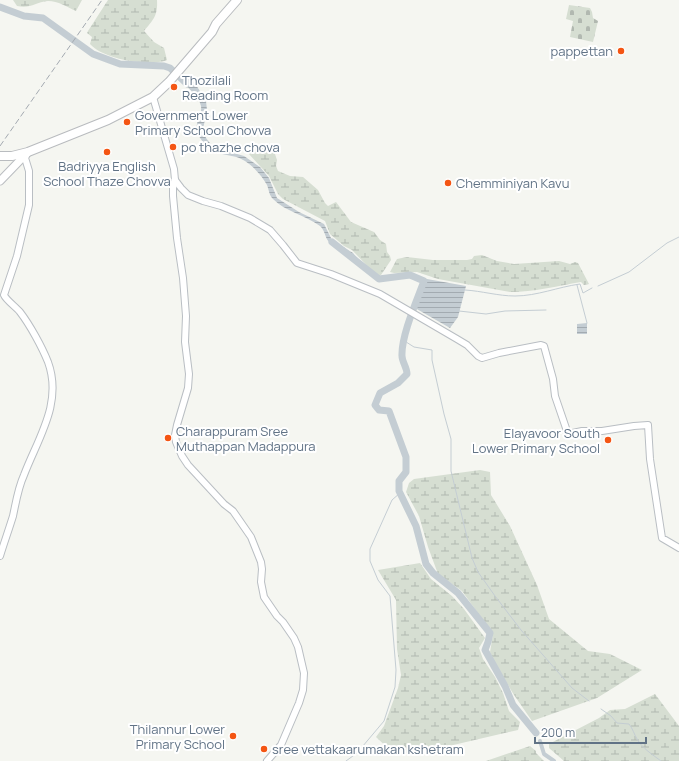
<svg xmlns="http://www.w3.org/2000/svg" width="679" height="761" font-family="Manrope,sans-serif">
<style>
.wetland{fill:url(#wetland-marsh)}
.cemetery{fill:url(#cemetery-stones)}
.water{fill:url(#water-rules)}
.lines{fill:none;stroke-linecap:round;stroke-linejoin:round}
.stream{stroke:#c4cdd3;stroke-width:1}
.canal{stroke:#c4cdd3;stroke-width:4}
.river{stroke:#c4cdd3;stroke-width:7}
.secondary-casing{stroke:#b9bec3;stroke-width:8}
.primary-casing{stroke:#babdc1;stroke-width:9}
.highway-casing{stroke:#b9bcbf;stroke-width:10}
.secondary{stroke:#fff;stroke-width:6}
.primary{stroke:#fff;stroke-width:7}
.highway{stroke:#fff;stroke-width:8}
.rail{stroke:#a4aab1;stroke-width:1;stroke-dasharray:6 3;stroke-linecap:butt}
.poi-dot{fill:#f45513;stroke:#fff;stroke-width:1.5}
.labels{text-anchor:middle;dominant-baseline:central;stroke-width:4;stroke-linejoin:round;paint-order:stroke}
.poi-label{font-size:13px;fill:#617386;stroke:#fff;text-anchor:start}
</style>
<defs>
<pattern id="wetland-marsh" width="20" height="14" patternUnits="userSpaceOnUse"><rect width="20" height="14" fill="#d6ded2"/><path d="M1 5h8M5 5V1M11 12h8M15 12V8" fill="none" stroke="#b1b8b0"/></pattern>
<pattern id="cemetery-stones" width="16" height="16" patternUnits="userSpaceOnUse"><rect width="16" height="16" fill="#d6ded2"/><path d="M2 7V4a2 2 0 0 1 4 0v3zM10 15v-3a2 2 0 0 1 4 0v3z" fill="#b1b8b0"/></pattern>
<pattern id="water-rules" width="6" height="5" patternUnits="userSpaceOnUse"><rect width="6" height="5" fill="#c4cdd3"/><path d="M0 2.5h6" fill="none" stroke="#a3abb1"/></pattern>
</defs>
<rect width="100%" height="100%" fill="#f5f6f1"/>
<g class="wetland">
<path d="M13 0H82L76 11C67 7 58 1 48 1 35 2 31 9 17 6Z"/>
<path d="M108 0H157C158 16 153 20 144 31L154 42 164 48 167 60C148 67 103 59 90 44L92 37 87 33 88 31Z"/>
<polygon points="264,144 275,154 277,160 276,166 278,171 290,176 303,177 318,190 325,203 328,206 336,202 351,222 374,232 380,240 386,244 387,252 390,256 391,260 381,275 376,275 352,250 344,246 330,234 325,221 283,199 278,194 269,176 248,153 258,146"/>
<path d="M482 255 497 261 514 264 559 261 570 264 575 262 578 263 589 284 584 285 581 282C557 286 534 292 510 292L438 279 417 272 394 273 390 272 397 259 407 257 433 260H467L472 259 474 256Z"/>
<polygon points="480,470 490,472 491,495 510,526 537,585 549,619 588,651 610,654 642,670 597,698 532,721 514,695 495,663 490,652 493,634 462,591 438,574 428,547 419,516 406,492 409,483 414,479"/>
<polygon points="420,563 431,579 452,596 464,609 485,638 479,648 483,659 495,677 503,693 509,711 520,722 518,730 449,746 395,755 376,737 384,726 398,688 401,675 397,649 396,600 378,570"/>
<polygon points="655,694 679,726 679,761 564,761 549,748 549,744 599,718 610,710 625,709"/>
<polygon points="530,746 536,751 536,753 544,761 486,761"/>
</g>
<polygon class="cemetery" points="569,5 590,8 592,12 593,18 598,21 593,42 570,37 573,21 566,19"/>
<g class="water">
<path d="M187 74 189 75 193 80 206 101 207 110 203 129 206 138 213 147 244 156 260 167 269 178 277 198 299 212 324 224 332 240 353 253 359 260 357 265C350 254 339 250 329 242 325 238 325 230 320 226 305 215 286 212 273 199 269 195 269 190 267 185 262 176 253 166 245 161 233 153 218 157 208 147 202 141 195 134 197 124 198 118 202 113 201 106 199 96 187 87 180 80Z"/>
<polygon points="427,279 466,286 458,317 450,328 415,308"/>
<polygon points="587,323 587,334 577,334 577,324"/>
</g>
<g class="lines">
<g class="stream">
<polyline points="577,285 587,323"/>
<polyline points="598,286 629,272 667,243 679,237"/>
<path d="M465 290C482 291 498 296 515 296 537 296 558 287 580 284L583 293 592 288"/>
<polyline points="459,311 486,314 505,311 546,310"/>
<polyline points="403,340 414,347 432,350 432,360 444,414 451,439 451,471 472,558 478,572 495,596 521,630 572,688 589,701"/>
<path d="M601 709 611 716 617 723 629 724C633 729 634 734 637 739 642 748 653 755 661 761"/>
<polyline points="346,761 357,753 384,721 395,687 396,670 390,596 378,580 370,561 370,549 392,500 400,493"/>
</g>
<polyline class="canal" points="540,741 544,754 554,761"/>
<g class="river">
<polyline points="0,7 24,16 43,18 93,54 120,64 164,66 170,68 187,84"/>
<path d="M332 242 379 279 410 275 424 281C417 300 401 336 402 356 402 362 407 367 407 374L398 383 380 393 375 405 379 410 389 411 406 457V472L399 481V491L416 526 426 564 433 573 458 593 490 633 488 642 485 650 505 686 513 705 536 733"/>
</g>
<defs>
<g id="secondary">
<polyline points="153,97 174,169 175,180 173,188 173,196 177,238 183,278 186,316 185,342 189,374 188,388 177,425 175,435 176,442 182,456 188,465 224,504 233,511 251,537 261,562 262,569 261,582 264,597 277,616 283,622 294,638 298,647 304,673 303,690 299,703 281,745 267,761"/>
<polyline points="175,180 181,188 188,195 203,201 221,206 250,218 270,230 283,245 297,263 331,274 380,294 457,339 467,345 478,356 482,358 499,353 541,345 544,346 553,379 555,396 568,434 582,431 602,431 634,426 648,425 650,459 662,538 679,548"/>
<path d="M0 556C4 543 9 529 13 516 16 502 18 488 24 475 38 438 63 403 48 362 42 347 30 325 20 312 16 307 6 300 4 295L17 256 29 205V171L25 158 28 152"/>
</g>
<polyline id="primary" points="0,181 28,152"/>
<polyline id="highway" points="0,156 12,156 28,152 108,120 153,97 169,82 212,32 216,24 237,0"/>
</defs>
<use href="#secondary" class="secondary-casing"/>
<use href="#primary" class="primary-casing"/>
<use href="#highway" class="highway-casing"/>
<use href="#secondary" class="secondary"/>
<use href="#primary" class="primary"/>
<use href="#highway" class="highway"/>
<polyline class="rail" points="0,146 102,0"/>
</g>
<g class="poi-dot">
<circle cx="621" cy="51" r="4"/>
<circle cx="174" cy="87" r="4"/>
<circle cx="127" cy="122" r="4"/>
<circle cx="173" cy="147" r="4"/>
<circle cx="107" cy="152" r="4"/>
<circle cx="448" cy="183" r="4"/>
<circle cx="168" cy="438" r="4"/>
<circle cx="608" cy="440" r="4"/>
<circle cx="233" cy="736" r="4"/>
<circle cx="264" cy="749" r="4"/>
</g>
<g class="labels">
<g class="poi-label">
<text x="613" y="51" text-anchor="end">pappettan</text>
<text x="182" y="80">Thozilali<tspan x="182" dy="15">Reading Room</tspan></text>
<text x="135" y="115">Government Lower<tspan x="135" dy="15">Primary School Chovva</tspan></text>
<text x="181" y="147">po thazhe chova</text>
<text x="107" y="166" text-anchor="middle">Badriyya English<tspan x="107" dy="15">School Thaze Chovva</tspan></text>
<text x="456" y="183">Chemminiyan Kavu</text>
<text x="176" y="431">Charappuram Sree<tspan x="176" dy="15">Muthappan Madappura</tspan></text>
<text x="600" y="433" text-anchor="end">Elayavoor South<tspan x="600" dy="15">Lower Primary School</tspan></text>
<text x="225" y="729" text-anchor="end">Thilannur Lower<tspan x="225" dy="15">Primary School</tspan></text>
<text x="272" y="749">sree vettakaarumakan kshetram</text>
</g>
</g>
<path d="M535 737v6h111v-6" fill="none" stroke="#617386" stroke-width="2"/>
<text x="541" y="737" font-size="12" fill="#617386" stroke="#ffffff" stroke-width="3" paint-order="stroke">200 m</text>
</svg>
